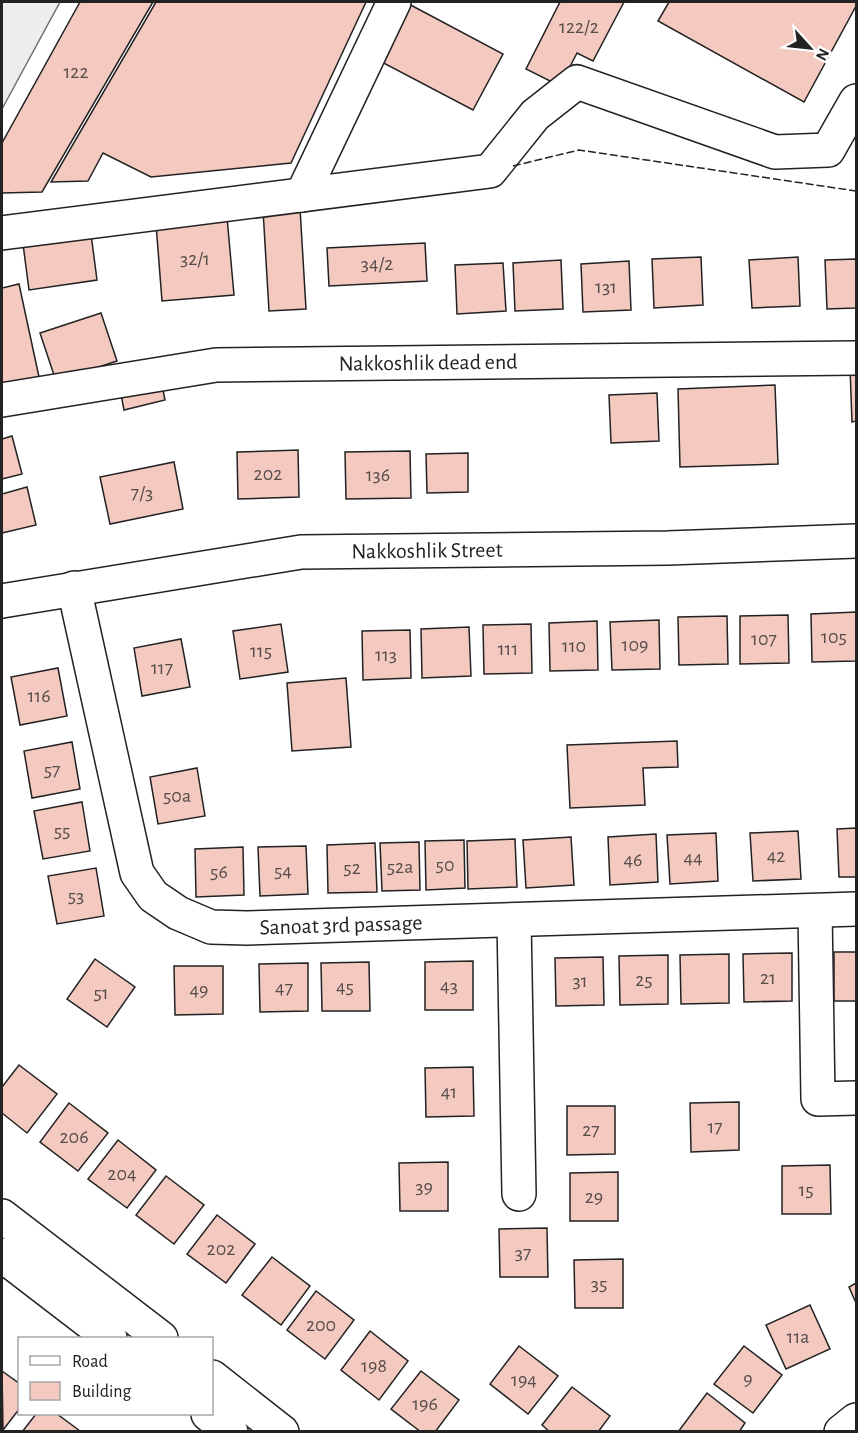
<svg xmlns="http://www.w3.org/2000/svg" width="858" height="1433" font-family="'Alegreya Sans',sans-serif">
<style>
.parking{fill:#ededed;stroke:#6f6f6f;stroke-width:1.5}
.building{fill:#f3c9c0;stroke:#222;stroke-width:1.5}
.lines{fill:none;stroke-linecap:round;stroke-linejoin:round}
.minor-casing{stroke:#222;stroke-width:36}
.major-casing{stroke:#222;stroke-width:36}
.minor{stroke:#fff;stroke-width:33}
.major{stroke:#fff;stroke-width:33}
.fence{stroke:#222;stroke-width:1.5;stroke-dasharray:8 3;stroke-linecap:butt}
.labels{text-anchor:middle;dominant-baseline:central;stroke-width:4.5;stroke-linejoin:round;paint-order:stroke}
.number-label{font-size:20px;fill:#564c4a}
.street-label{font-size:22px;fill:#222;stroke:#fff}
</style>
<rect width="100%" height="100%" fill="#fff"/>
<polygon class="parking" points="2,2 60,2 2,109"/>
<g class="building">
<polygon points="80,2 153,2 42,192 2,193 2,143"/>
<polygon points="156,2 366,2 291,163 151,177 103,153 88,181 51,182"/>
<polygon points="405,2 503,54 473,110 374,58"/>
<polygon points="560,2 624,2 593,61 577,53 560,86 526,69"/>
<polygon points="669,2 856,2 856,6 804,102 658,21"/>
<polygon points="300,208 306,309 269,311 263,210"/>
<polygon points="227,217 234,295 162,301 156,224"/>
<polygon points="91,234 97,280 29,290 23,244"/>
<polygon points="425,243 427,281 329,286 327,248"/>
<polygon points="701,257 703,305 654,308 652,259"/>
<polygon points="798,257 800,306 752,308 749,260"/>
<polygon points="856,259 856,308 827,309 825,260"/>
<polygon points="561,260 563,309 515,311 513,263"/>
<polygon points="629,261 631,310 583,312 581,264"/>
<polygon points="503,263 506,311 457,314 455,265"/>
<polygon points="19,284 39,377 2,386 2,288"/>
<polygon points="101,313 117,361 56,381 40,333"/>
<polygon points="856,367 856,421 852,422 850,368"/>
<polygon points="161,380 165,400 124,410 120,389"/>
<polygon points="775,385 778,464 680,467 678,389"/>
<polygon points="657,393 659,441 611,443 609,395"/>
<polygon points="12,436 22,474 2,479 2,439"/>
<polygon points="298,450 299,497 238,499 237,452"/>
<polygon points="410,451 411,498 346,499 345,452"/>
<polygon points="468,453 468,492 427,493 426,454"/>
<polygon points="174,462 183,509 110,524 100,477"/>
<polygon points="27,487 36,525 2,533 2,494"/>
<polygon points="856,612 856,661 812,662 811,614"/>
<polygon points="788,615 789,663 740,664 740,616"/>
<polygon points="727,616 728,664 679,665 678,617"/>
<polygon points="659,620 660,669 612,670 610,622"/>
<polygon points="597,621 598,670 550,671 549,623"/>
<polygon points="281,624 288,672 240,679 233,631"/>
<polygon points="531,624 532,673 484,674 483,625"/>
<polygon points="469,627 471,676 422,678 421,629"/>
<polygon points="410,630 411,678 363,680 362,631"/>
<polygon points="181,639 190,687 142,696 134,648"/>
<polygon points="58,668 67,716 20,725 11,677"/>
<polygon points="346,678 351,747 292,751 287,683"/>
<polygon points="677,741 678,767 643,768 645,805 570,808 567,745"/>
<polygon points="72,742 80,789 32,798 24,751"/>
<polygon points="197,768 205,816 158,824 150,777"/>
<polygon points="82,802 90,851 43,859 34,811"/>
<polygon points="856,828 856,877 839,877 837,829"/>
<polygon points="798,831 801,879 753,881 750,833"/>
<polygon points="716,833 718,881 670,884 667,835"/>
<polygon points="656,834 658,882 610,885 608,837"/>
<polygon points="571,837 574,885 526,888 523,840"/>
<polygon points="515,839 517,887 468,889 467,841"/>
<polygon points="464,840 465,888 426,890 425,841"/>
<polygon points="419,842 420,890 382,891 380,843"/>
<polygon points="375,843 377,892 328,893 327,845"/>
<polygon points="306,846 308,894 260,896 258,847"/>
<polygon points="243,847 244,895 196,897 195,849"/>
<polygon points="96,868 104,916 57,924 48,876"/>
<rect x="834" y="952" width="22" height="49"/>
<polygon points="792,953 792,1001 744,1002 743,954"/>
<polygon points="729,954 729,1003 681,1004 680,955"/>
<polygon points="668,955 668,1004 620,1005 619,956"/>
<polygon points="603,957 604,1005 556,1006 555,958"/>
<polygon points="95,959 135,987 107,1027 67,999"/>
<polygon points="473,961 473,1010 425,1010 425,962"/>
<polygon points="369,962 370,1011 322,1011 321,963"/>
<polygon points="308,963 308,1011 260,1012 259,964"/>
<polygon points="174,966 223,966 223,1014 175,1015"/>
<polygon points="19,1065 57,1094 27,1133 2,1113 2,1087"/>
<polygon points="473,1067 474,1116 426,1117 425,1068"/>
<polygon points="739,1102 739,1150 691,1152 690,1103"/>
<polygon points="69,1103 108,1133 78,1171 40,1142"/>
<polygon points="567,1106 615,1106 615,1154 567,1155"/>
<polygon points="118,1140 156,1170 127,1208 88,1179"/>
<polygon points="448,1162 448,1211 400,1211 399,1163"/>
<polygon points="830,1165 831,1214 782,1214 782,1166"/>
<polygon points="618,1172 618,1221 570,1221 570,1173"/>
<polygon points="166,1176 204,1205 174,1244 136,1215"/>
<polygon points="217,1215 255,1244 226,1283 187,1254"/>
<polygon points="547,1228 548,1277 500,1277 499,1229"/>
<polygon points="272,1257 310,1286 281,1325 242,1295"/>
<polygon points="623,1259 623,1308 575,1308 574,1260"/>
<polygon points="856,1283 856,1303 849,1287"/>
<polygon points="316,1291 354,1320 325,1359 287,1330"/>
<polygon points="810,1305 830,1349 786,1369 766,1325"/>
<polygon points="370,1331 408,1361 379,1400 341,1370"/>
<polygon points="519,1346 558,1376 528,1414 490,1384"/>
<polygon points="744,1346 782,1375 753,1413 714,1384"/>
<polygon points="2,1371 20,1384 20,1408 3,1430"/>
<polygon points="421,1371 459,1400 435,1432 421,1432 391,1409"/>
<polygon points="572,1387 610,1416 598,1432 550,1432 542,1425"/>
<polygon points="707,1393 745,1423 739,1432 678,1432"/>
<polygon points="36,1414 57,1414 80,1431 22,1432"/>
</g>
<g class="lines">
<defs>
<g id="minor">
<polyline points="302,195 394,2"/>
<polyline points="2,233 490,171 535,115 577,82 775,152 828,150 856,101"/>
<path id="s1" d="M2 400 216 365 856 358"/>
<path id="s2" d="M74 588 137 873 153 896 178 913 211 927 247 928 856 909"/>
<path id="s3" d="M2 601 301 552 668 548 856 541"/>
<polyline points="815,911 818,1099 856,1098"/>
<polyline points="514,920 519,1194"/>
<polyline points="841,1432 856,1420"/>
</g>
<g id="major">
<polyline points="2,1216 161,1338"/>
<polyline points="2,1255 110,1338"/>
<polyline points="212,1377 282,1432"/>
<polyline points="208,1414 231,1432"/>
</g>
</defs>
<use href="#minor" class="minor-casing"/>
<use href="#major" class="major-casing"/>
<use href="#minor" class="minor"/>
<use href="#major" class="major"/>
<polyline class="fence" points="513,166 579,150 856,191"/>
</g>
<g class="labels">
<g class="number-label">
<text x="579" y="27">122/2</text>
<text x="76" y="72">122</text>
<text x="195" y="259">32/1</text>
<text x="377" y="264">34/2</text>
<text x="606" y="287">131</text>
<text x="268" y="474">202</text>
<text x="378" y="475">136</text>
<text x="142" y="493">7/3</text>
<text x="834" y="637">105</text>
<text x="764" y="639">107</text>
<text x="635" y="645">109</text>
<text x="574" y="646">110</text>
<text x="508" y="649">111</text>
<text x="261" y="651">115</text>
<text x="386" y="655">113</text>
<text x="162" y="668">117</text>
<text x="39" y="696">116</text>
<text x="52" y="770">57</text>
<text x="177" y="796">50а</text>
<text x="62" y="831">55</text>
<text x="776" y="856">42</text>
<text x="693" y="858">44</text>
<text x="633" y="860">46</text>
<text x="445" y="865">50</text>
<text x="400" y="867">52а</text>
<text x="352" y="868">52</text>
<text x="283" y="871">54</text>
<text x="219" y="872">56</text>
<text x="76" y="896">53</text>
<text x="768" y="978">21</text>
<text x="644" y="980">25</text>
<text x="580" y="981">31</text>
<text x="449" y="986">43</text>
<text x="345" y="987">45</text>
<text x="284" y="988">47</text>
<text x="199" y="990">49</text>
<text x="101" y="993">51</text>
<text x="449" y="1092">41</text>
<text x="715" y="1127">17</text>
<text x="591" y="1130">27</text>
<text x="74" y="1137">206</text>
<text x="122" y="1174">204</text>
<text x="424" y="1187">39</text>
<text x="806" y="1190">15</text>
<text x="594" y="1197">29</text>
<text x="221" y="1249">202</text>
<text x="523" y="1253">37</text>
<text x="599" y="1284">35</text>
<text x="321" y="1325">200</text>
<text x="798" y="1337">11а</text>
<text x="374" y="1366">198</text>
<text x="748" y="1379">9</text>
<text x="524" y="1380">194</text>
<text x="425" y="1404">196</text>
</g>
<g class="street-label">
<text stroke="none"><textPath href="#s1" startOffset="429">Nakkoshlik dead end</textPath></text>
<text stroke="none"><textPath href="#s3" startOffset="429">Nakkoshlik Street</textPath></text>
<text stroke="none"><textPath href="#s2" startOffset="516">Sanoat 3rd passage</textPath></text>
</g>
</g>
<rect width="858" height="1433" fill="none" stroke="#222222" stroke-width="6"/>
<rect x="18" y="1337" width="195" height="78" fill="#ffffff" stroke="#a7a7a7" stroke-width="1.5"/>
<rect x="30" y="1356" width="30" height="9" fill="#ffffff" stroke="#a7a7a7" stroke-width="1.5"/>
<text x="72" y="1367" font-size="18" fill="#222222">Road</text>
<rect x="30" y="1382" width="30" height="18" fill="#f3c9c0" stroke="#a7a7a7" stroke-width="1.5"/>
<text x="72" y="1397" font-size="18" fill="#222222">Building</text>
<g transform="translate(810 48) rotate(117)" stroke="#ffffff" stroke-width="4.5" paint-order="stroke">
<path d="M0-4.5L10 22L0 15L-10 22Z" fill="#222222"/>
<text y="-9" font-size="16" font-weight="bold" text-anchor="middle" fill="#222222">N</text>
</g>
</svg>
